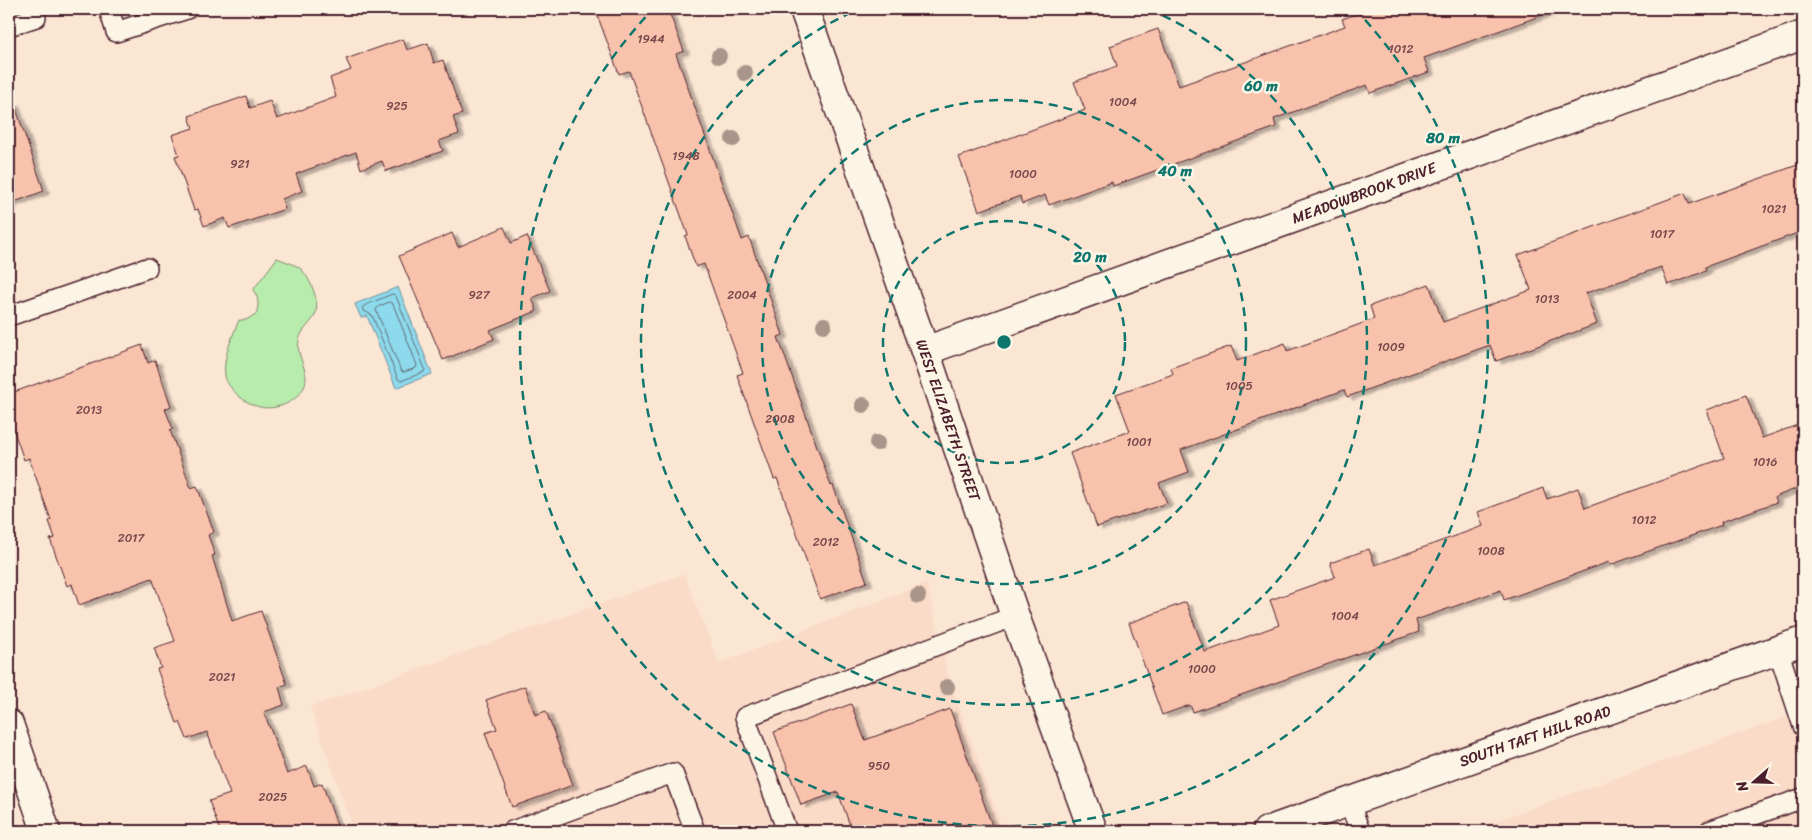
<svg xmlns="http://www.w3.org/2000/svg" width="1812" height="840" font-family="Sriracha,sans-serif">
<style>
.built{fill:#fadbc8}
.green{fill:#b8ecad;stroke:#81866c}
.water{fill:#8cdaeb;stroke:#728f9e}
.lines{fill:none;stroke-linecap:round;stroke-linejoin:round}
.shore{stroke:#646a78;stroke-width:1}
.building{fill:#f9c2ac;stroke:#4a1f2b;filter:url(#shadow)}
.service-casing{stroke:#4a1f2b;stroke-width:22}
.minor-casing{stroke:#4a1f2b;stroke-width:31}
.secondary-casing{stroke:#4a1f2b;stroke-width:31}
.service{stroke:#fcf5e5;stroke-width:19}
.minor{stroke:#fcf5e5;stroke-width:28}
.secondary{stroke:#fcf5e5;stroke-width:28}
.tree{fill:#a99589}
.ring{fill:none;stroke:#0f766e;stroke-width:2.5;stroke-dasharray:9 6}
.labels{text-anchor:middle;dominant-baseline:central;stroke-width:5;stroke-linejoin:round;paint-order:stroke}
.number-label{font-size:12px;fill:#76484b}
.street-label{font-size:15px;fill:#4a1f2b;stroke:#fcf5e5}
.centre{fill:#0f766e;stroke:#fcf5e5;stroke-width:2.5}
.ring-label{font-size:15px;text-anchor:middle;font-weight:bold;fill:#0f766e;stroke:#fcf5e5;stroke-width:5;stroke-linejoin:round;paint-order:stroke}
</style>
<defs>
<filter id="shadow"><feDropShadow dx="5.5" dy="3" stdDeviation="1" flood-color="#0004"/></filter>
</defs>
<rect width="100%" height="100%" fill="#fbe6d4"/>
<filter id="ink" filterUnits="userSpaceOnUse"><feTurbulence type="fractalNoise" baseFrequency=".02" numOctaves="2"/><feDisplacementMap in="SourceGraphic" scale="10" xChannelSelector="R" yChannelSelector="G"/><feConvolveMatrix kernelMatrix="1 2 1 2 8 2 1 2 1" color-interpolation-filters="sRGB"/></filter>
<g filter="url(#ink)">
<g class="built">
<polygon points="684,574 719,663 927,583 947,672 1003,831 354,831 310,707"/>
<polygon points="1803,711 1803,831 1468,831"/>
</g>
<path class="green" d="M277 258C284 261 295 264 301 269 310 278 321 303 315 315 311 324 301 330 299 340 295 356 310 371 305 385 299 401 277 411 260 407 250 405 238 397 232 389 229 385 225 380 225 375 222 359 233 335 239 320H246L256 314C259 306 259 297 253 290Z"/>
<polygon class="water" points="398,287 432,374 396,388 367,316 361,318 355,304"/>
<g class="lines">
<g class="shore">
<polygon points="393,294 396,296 425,369 424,372 401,381 398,379 372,315 364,311 362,309 364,306"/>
<polygon points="390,302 393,304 417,365 416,368 404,372 401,371 376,310 378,307"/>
</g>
</g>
<g class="building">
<polygon points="595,9 668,9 684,51 676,54 742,240 749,237 783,335 778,337 831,486 833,485 867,582 820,599 777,478 774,479 737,375 743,373 704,264 696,267 685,236 688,235 629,71 619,74"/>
<polygon points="1372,9 1547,9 1548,13 1424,58 1429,72 1370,93 1367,85 1274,119 1276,127 1113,186 1112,182 1049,205 1045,195 1022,204 1020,196 979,211 959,157 1085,110 1074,82 1117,66 1110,46 1158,29 1179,86 1345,26 1342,19"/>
<polygon points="403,39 407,50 428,43 434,63 443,60 462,114 453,117 459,134 439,141 443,151 386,171 382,161 361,169 356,152 296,174 302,191 282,199 285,209 229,228 225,218 204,226 198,209 194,210 175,156 179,155 172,135 193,128 189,116 246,96 250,108 270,101 277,119 336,97 330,78 351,70 346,59"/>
<polygon points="14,103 44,191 9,204 9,104"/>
<polygon points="1803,163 1803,231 1705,267 1706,271 1668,285 1661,267 1586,293 1597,324 1532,348 1496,361 1490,345 1347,397 1344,390 1181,450 1189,472 1159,483 1167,503 1097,527 1070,453 1130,431 1116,394 1173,374 1171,368 1231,346 1237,361 1285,343 1287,351 1374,319 1370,306 1429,284 1443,322 1531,290 1518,255 1685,193 1689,204"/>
<polygon points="504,227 511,243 527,236 550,291 532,298 537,311 490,330 494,339 443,360 399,256 452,233 458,247"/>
<polygon points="142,345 148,363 155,360 171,406 165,409 173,429 170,430 191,488 197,486 214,532 208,535 215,555 212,556 232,621 261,611 287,684 279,687 284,705 264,712 287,774 307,766 314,786 322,783 339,831 220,831 209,801 230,794 207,732 187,739 180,722 177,723 157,669 161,668 154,648 175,641 152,578 79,605 72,584 67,586 50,539 55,538 49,521 51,520 29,458 24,460 9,417 9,394"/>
<polygon points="1746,395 1762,438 1803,423 1803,486 1775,497 1777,502 1721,522 1722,525 1610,565 1609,562 1504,600 1501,590 1416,620 1419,632 1193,712 1190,705 1162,715 1129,623 1186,602 1205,652 1279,625 1270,600 1335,577 1330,563 1369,549 1375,565 1483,526 1478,512 1543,488 1547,499 1578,488 1585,508 1724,458 1707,410"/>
<polygon points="525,686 535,715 546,711 573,785 512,807 485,733 497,729 486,700"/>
<polygon points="851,704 865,740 950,709 994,831 852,831 838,792 801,805 774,732"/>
</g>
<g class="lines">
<defs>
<g id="service">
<polyline points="109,9 116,32 187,9"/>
<polyline points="9,26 36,17"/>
<polyline points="9,316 147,268"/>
<polyline points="1778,650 1803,726"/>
<polyline points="1349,802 1360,831"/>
<polyline points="512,831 673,773 695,831"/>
<polyline points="787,831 745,717 1015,616"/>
<polyline points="1709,831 1803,798"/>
</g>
<g id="minor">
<polyline points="925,351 1803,35"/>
<polyline points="9,724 46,831"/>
</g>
<g id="secondary">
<polyline points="804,9 925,351 1015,616 1093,831"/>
<polyline points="1267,831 1803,641"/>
</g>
</defs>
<use href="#service" class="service-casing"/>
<use href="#minor" class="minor-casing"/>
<use href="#secondary" class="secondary-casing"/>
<use href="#service" class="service"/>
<use href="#minor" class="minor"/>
<use href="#secondary" class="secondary"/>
</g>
<g class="tree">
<circle cx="719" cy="56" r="8"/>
<circle cx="745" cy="73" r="8"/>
<circle cx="733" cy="139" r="8"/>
<circle cx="824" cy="325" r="8"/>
<circle cx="863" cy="405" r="8"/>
<circle cx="877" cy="443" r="8"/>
<circle cx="918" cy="596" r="8"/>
<circle cx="947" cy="687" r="8"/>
</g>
</g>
<g class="ring">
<circle cx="1004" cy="342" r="121"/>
<circle cx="1004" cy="342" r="242"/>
<path d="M1149 9A363 363 0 1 1 859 9"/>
<path d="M1355 9A484 484 0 1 1 653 9"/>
</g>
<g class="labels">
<g class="number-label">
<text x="651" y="39">1944</text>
<text x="1401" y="49">1012</text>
<text x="1123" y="102">1004</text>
<text x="397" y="106">925</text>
<text x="686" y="156">1948</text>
<text x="240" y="164">921</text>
<text x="1023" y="174">1000</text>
<text x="1774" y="209">1021</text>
<text x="1662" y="234">1017</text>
<text x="479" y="295">927</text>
<text x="742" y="295">2004</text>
<text x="1547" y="299">1013</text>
<text x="1391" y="347">1009</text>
<text x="1239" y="386">1005</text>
<text x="89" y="410">2013</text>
<text x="780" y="419">2008</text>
<text x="1139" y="442">1001</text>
<text x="1765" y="462">1016</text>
<text x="1644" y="520">1012</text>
<text x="131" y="538">2017</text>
<text x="826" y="542">2012</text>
<text x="1491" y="551">1008</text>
<text x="1345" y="616">1004</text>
<text x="1202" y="669">1000</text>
<text x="222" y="677">2021</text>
<text x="879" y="766">950</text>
<text x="273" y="797">2025</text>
</g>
<g class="street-label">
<text transform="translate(1364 193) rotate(-20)">MEADOWBROOK DRIVE</text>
<text transform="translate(948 420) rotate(71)">WEST ELIZABETH STREET</text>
<text transform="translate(1535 736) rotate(-19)">SOUTH TAFT HILL ROAD</text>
</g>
</g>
<circle cx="1004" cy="342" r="8" class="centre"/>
<g class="ring-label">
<text x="1261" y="91">60 m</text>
<text x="1443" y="143">80 m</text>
<text x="1175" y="176">40 m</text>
<text x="1090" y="262">20 m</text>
</g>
<rect width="1812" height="840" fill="none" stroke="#fcf5e5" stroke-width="30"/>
<rect x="15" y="15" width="1782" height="810" fill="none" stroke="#4a1f2b" stroke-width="2" filter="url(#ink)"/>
<g transform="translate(1754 782) rotate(250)" stroke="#fcf5e5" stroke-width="4" paint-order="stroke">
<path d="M0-4L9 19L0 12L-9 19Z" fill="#4a1f2b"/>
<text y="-8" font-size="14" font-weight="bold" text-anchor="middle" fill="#4a1f2b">N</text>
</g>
</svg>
